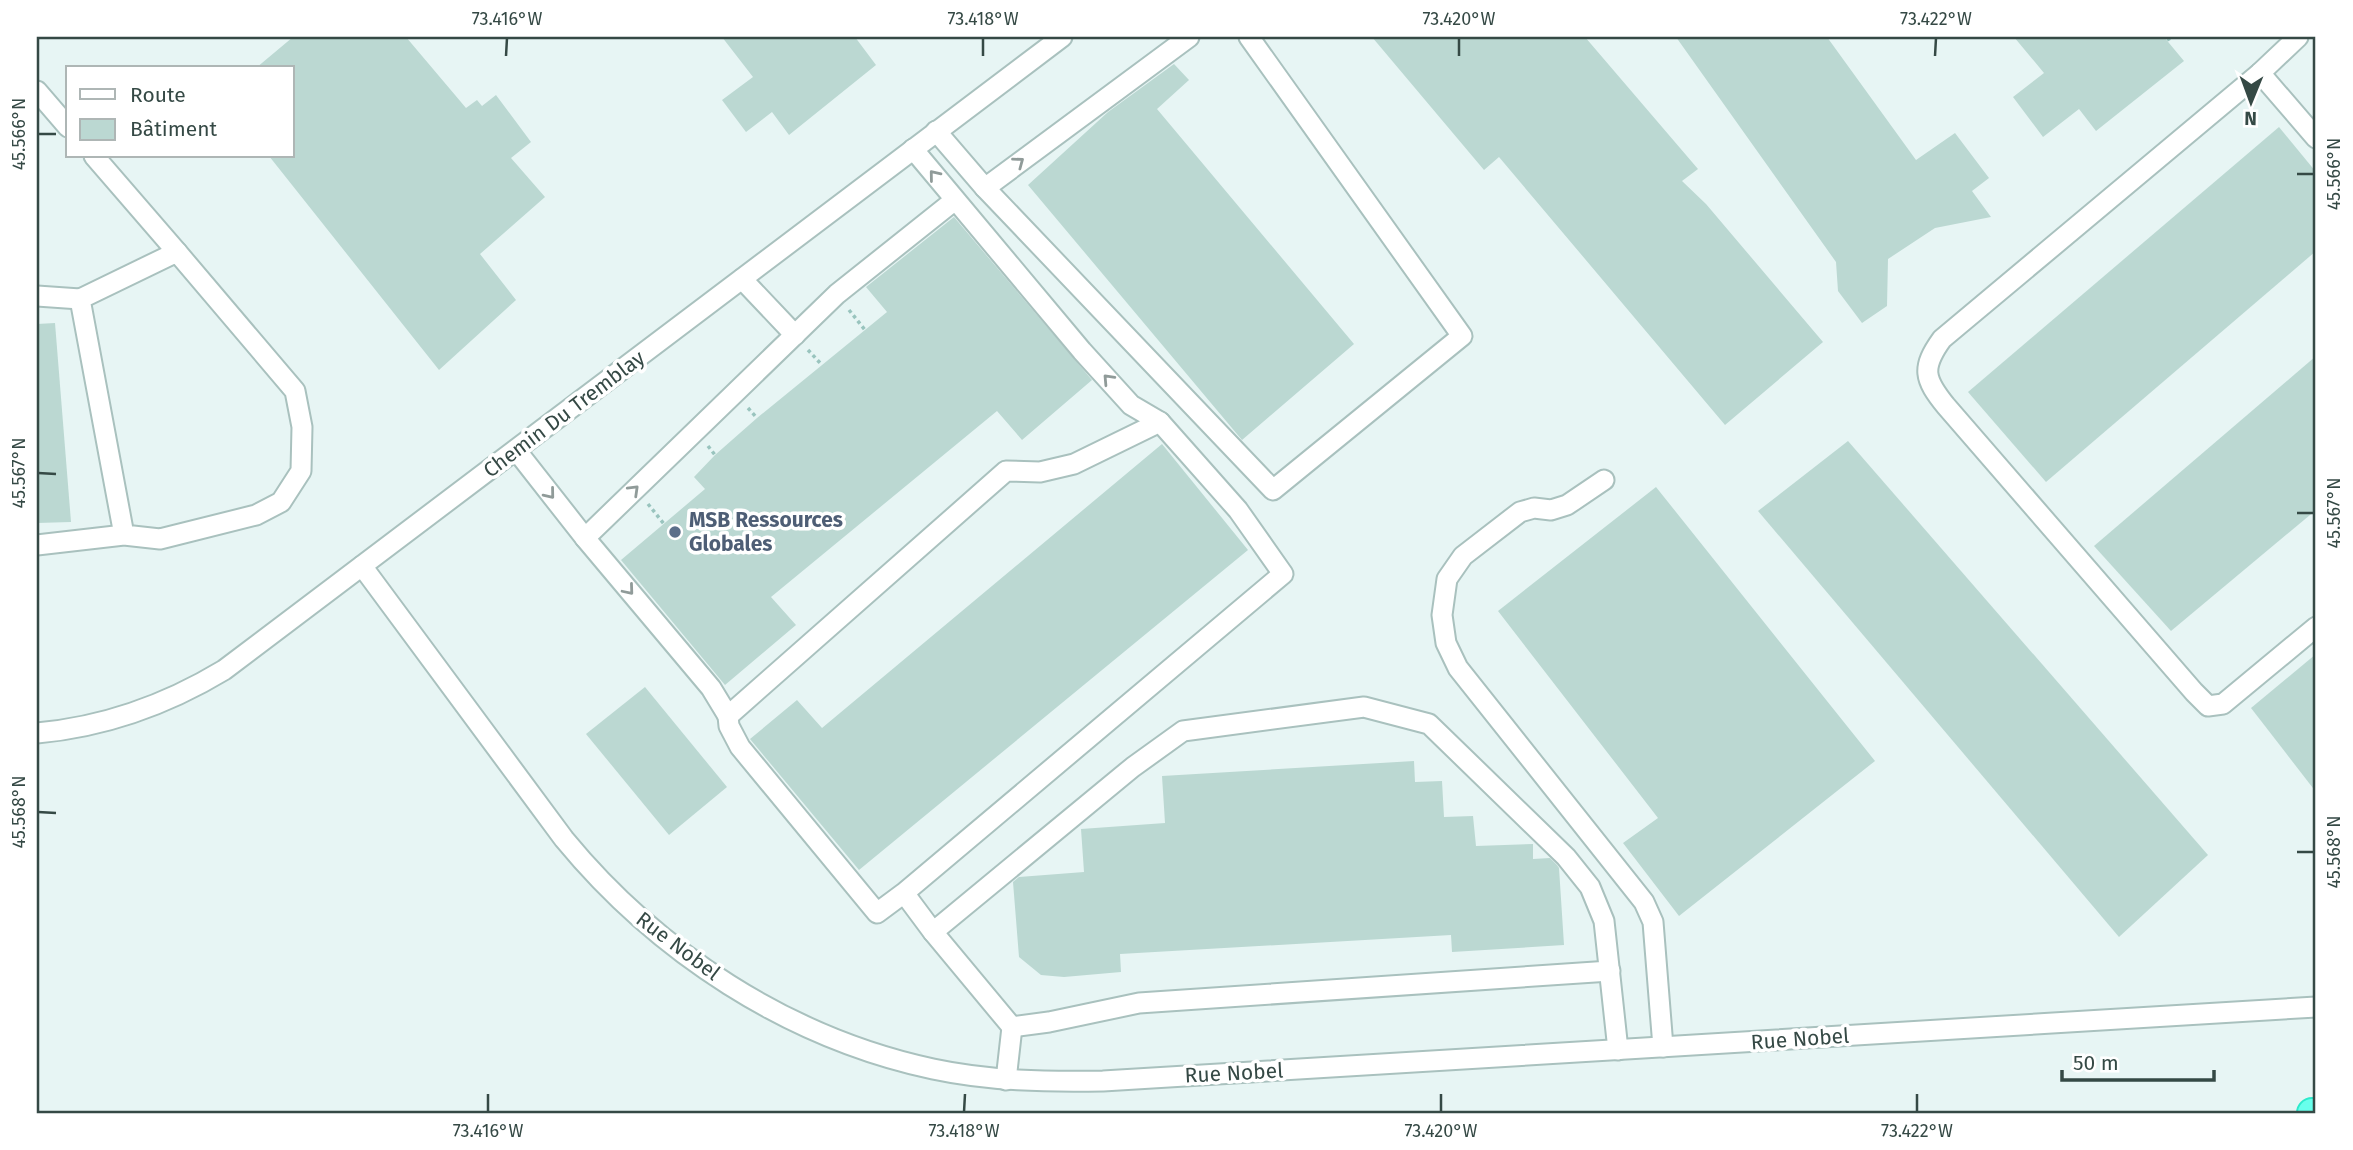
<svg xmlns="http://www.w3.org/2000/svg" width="2353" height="1150" font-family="'Fira Sans',sans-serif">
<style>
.building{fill:#bbd8d2}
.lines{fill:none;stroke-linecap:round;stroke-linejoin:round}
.minor-casing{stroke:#a9c1be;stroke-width:23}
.highway-casing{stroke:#2ceacb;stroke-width:32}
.path{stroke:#99c4be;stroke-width:3.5;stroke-dasharray:3.5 3.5;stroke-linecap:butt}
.minor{stroke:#fff;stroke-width:19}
.highway{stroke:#68ffec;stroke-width:28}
.oneway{stroke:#909b99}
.ticks{fill:none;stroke:#354945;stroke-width:2.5}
.service-dot{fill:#5c6f8a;stroke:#fff;stroke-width:2.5}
.labels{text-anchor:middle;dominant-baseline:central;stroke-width:7;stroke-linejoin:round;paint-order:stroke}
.street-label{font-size:21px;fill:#354945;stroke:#fff}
.service-label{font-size:21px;font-weight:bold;fill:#4e5e75;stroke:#fff;text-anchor:start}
.neatline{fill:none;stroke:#354945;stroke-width:2.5}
.ticks-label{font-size:18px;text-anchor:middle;fill:#354945}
</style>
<rect width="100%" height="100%" fill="#e7f5f4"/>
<g class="building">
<polygon points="293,37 406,37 466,108 477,100 482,106 496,95 531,142 511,158 545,197 480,254 516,300 439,370 269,156 292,156 292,68 256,68"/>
<polygon points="722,37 855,37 876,65 789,135 772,112 746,132 722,100 753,77"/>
<polygon points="1372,37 1585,37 1698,169 1682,181 1706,204 1823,342 1725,425 1499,157 1484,170"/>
<polygon points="1676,37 1827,37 1916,160 1955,133 1989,178 1972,191 1991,217 1935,228 1888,259 1887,306 1862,323 1838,291 1836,262"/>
<polygon points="2014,37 2164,37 2184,61 2096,131 2079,109 2043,137 2013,97 2044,73"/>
<polygon points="1174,64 1189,80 1157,109 1354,344 1242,440 1028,185 1108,112"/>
<polygon points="2279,127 2316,172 2316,251 2046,482 1968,392"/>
<polygon points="954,217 1092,380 1022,440 997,411 771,597 796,625 725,685 621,560 705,489 694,477 715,455 757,418 887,312 866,287"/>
<polygon points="55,323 71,522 37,523 37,324"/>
<polygon points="2316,356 2316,510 2171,631 2094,546"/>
<polygon points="1848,441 2208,855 2119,937 1758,511"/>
<polygon points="1162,444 1248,550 859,870 750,739 797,700 822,728"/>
<polygon points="1656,487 1875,761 1679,916 1623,843 1658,818 1498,611"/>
<polygon points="2316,654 2316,792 2251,708"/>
<polygon points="645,687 727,787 669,835 586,734"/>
<polygon points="1414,761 1415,782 1442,781 1444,817 1473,816 1476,846 1533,844 1533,859 1550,858 1557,865 1559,868 1564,945 1452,952 1451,935 1120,954 1121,972 1064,977 1041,975 1019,957 1013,882 1019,877 1084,872 1081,829 1165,823 1162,776"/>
</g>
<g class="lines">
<defs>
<g id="minor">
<path d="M2298 37 2260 73 1942 339C1921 368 1924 379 1946 406L2194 692 2208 706 2223 704 2316 627"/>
<polyline points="2260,73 2316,138"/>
<polyline points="37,91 68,127"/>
<polyline points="936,131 985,188 1189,37"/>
<polyline points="913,149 1082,351 1131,405 1160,422"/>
<polyline points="94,156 177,252"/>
<polyline points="985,188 1273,490 1462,336 1249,37"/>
<polyline points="742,279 795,335"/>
<polyline points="37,296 80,299"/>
<polyline points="516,450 585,538 711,688 728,716"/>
<polyline points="1604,480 1567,505 1551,510 1534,508 1520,512 1463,556 1447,579 1442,615 1446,643 1458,668 1644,902 1653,922 1663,1047"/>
<polyline points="585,538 837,294 955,200"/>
<polyline points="37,545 124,535 160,539 256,515 281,502 301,471 302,427 295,391 177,252 80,299 124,535"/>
<path d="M362 566 564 839C657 952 788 1038 933 1069 989 1081 1046 1082 1103 1081L2316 1007"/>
<path d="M37 733C104 727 166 705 224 670L1062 37"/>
<polyline points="904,893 877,913 740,747 729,726 728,716 1006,471 1040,472 1074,464 1160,422 1238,510 1283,574 904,893 933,932"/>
<polyline points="1012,1027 1049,1022 1139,1003 1610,971"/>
<polyline points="1006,1080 1012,1027 933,932 1133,767 1183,731 1364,707 1429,724 1566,857 1590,887 1604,921 1618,1050"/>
</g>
<polyline id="highway" points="2312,1113 2316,1113"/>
</defs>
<use href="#minor" class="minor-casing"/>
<use href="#highway" class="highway-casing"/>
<g class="path">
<polyline points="2167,40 2172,37"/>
<polyline points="849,310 865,330"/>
<polyline points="808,350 822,365"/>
<polyline points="748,408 757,418"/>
<polyline points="708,446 715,455"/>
<polyline points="648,504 664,524"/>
</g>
<use href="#minor" class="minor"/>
<use href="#highway" class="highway"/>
</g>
<defs><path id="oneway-chevron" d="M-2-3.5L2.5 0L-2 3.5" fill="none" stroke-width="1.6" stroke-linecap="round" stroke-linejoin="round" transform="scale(1.75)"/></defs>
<g class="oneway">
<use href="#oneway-chevron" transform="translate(1019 162) rotate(-37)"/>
<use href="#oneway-chevron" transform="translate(934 175) rotate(-129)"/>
<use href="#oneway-chevron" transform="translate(1108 379) rotate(-133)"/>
<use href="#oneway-chevron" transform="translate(634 490) rotate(-44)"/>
<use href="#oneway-chevron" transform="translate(550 494) rotate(51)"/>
<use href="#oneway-chevron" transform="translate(629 590) rotate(50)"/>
</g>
<path class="ticks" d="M506 56 507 38M983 56V38M1459 56V38M1935 56 1936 38M38 134H56M2297 174H2314M38 473 56 474M2297 513H2314M38 812 56 813M2297 852H2314M488 1112V1094M964 1112 965 1094M1441 1112V1094M1917 1112V1094"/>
<circle class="service-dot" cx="675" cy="532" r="7"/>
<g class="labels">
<g class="street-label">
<text transform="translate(564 414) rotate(-37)">Chemin Du Tremblay</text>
<text transform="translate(678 946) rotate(37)">Rue Nobel</text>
<text transform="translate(1800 1039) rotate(-4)">Rue Nobel</text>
<text transform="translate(1234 1073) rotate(-3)">Rue Nobel</text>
</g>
<g class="service-label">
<text x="689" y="520">MSB Ressources<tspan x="689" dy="24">Globales</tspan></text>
</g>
</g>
<rect width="2353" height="1150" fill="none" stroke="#ffffff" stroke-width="77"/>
<rect x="66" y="66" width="228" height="91" fill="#ffffff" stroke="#aeb6b5" stroke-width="2"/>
<rect x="80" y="89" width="35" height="10" fill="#ffffff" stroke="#aeb6b5" stroke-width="2"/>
<text x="130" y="102" font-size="21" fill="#354945">Route</text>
<rect x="80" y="119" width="35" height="21" fill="#bbd8d2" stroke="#aeb6b5" stroke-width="2"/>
<text x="130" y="136" font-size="21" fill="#354945">Bâtiment</text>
<g transform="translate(2251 102) rotate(181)" stroke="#ffffff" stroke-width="5" paint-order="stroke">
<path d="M0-5L12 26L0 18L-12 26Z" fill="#354945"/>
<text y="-10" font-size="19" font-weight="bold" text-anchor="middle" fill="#354945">N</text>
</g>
<path d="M2062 1070v10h152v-10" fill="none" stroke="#354945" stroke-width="3.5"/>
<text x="2073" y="1070" font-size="21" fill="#354945" stroke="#ffffff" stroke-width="5" paint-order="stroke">50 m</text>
<rect x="38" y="38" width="2276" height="1074" class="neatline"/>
<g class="ticks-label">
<text x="507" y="25">73.416°W</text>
<text x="983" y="25">73.418°W</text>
<text x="1459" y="25">73.420°W</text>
<text x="1936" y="25">73.422°W</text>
<text transform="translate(19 134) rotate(-90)" y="6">45.566°N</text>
<text transform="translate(2334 174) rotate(-90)" y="6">45.566°N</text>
<text transform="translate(19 473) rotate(-90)" y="6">45.567°N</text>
<text transform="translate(2334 513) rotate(-90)" y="6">45.567°N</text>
<text transform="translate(19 812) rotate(-90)" y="6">45.568°N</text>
<text transform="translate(2334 852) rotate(-90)" y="6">45.568°N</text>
<text x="488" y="1137">73.416°W</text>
<text x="964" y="1137">73.418°W</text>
<text x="1441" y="1137">73.420°W</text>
<text x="1917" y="1137">73.422°W</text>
</g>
</svg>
